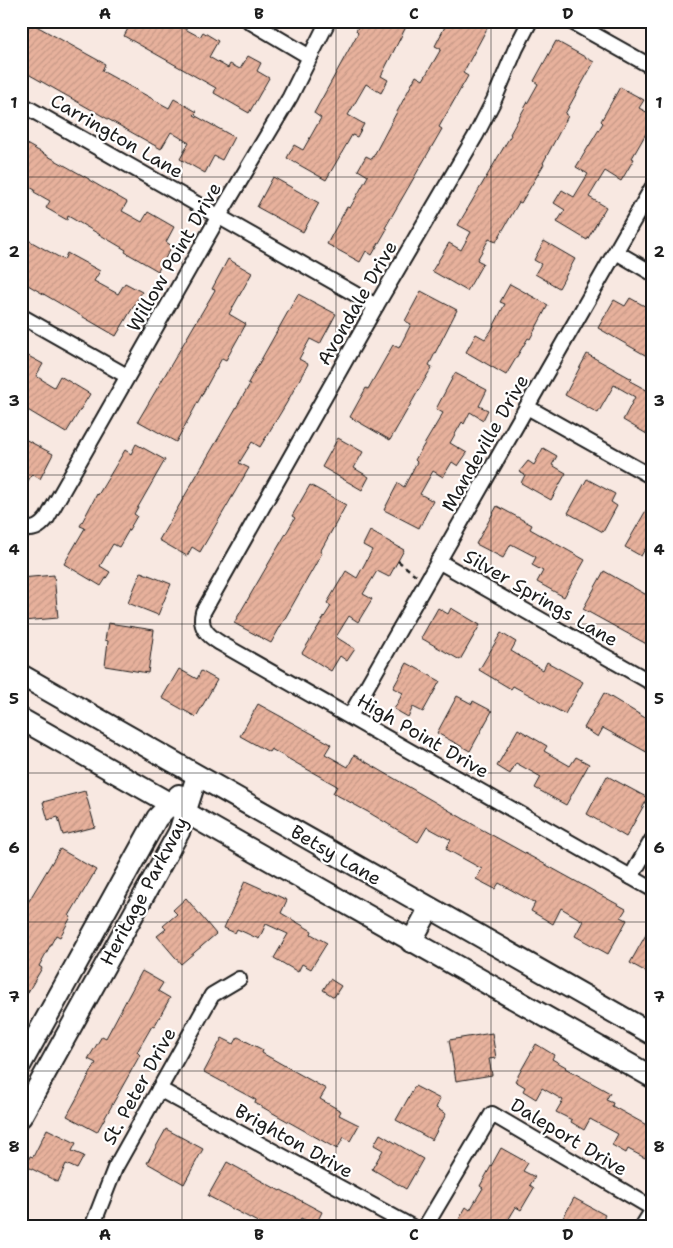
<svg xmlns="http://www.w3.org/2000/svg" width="673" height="1248" font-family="'Shantell Sans',sans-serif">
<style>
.building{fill:url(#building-hatch);stroke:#1c1c1c}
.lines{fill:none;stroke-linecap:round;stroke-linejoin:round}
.minor-casing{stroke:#1c1c1c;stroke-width:18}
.secondary-casing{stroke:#1c1c1c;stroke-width:24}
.path{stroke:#1c1c1c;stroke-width:2.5;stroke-dasharray:5 4;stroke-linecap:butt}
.minor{stroke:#fff;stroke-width:14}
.secondary{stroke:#fff;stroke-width:20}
.grid{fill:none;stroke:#1c1c1c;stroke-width:1;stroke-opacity:0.55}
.labels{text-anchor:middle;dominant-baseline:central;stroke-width:4.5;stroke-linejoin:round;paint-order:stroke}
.street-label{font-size:19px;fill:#1c1c1c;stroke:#fff}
.neatline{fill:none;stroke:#1c1c1c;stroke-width:2}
.grid-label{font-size:16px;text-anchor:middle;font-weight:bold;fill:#1c1c1c}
</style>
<defs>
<pattern id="building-hatch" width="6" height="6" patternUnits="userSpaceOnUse" patternTransform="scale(1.25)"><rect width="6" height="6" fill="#e7b19c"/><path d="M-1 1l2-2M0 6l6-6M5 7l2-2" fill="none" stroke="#c69886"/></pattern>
</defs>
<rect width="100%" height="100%" fill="#f8e8e1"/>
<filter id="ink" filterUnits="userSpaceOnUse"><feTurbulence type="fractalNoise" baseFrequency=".02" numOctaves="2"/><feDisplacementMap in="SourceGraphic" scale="10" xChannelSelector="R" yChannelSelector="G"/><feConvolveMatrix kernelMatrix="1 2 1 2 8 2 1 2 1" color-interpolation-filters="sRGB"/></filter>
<g filter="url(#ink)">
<g class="building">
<polygon points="132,21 170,21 200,37 203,32 218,41 209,57 228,68 230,64 240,69 248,56 261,63 257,71 269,78 249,113 214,93 216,88 124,36"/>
<polygon points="361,21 409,21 381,76 388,80 381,93 366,84 348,115 364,124 357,137 352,135 326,180 287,158 294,145 303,150 321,118 314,113 358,33 356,31"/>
<polygon points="448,21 491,21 463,73 468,76 439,127 442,129 385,228 387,229 372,255 366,251 360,262 327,244 347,207 350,208 368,176 358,170 366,156 372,159 416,76 423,80 441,49 435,46"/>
<polygon points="31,23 105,64 102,71 169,108 174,99 197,112 194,115 234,137 222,160 214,156 205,173 180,159 189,143 171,132 161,149 21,70 21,41"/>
<polygon points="556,41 594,62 565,114 568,116 543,163 544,164 521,203 519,202 496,242 489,239 477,260 483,263 467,291 432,271 449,243 461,250 471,232 458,225 511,135 510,134 538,84 534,81"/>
<polygon points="620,87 644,100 639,108 652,115 652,123 632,158 634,159 621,181 605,171 589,197 606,207 587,240 557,222 565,210 554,203 562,190 574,197 588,174 576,167 603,123 601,121"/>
<polygon points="21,141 89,179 89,180 127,202 122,211 142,222 148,212 174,227 166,242 172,246 158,271 125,252 126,250 68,216 67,220 46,208 50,201 34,192 35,190 21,182"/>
<polygon points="273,177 319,203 303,232 257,207"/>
<polygon points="21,236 64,260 67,253 100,271 94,281 118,294 125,283 142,292 116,336 21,281"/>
<polygon points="544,241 575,259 559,288 535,274 541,264 534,260"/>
<polygon points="228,259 252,273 229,314 246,324 226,360 222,358 176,442 138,421 215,290 212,289"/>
<polygon points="510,284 548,305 530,339 528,338 506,375 466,352 476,334 485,339 491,331 505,304 500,302"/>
<polygon points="421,291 457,310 429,365 432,367 390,440 350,417 366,388 368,389 393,345 399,348 411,324 405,321"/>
<polygon points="298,294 336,314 320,344 310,339 299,359 308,364 286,404 260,447 252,442 239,463 249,468 200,552 192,547 187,556 159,540 250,384 248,383"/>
<polygon points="630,298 652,310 652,359 598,328 614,300 625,306"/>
<polygon points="21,352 43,364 36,376 54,387 60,376 90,394 66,433 21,406"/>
<polygon points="587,354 632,379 630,381 652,393 652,437 623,420 635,397 614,385 598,413 565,395"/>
<polygon points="455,373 487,390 479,406 488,410 483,420 470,412 464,424 462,422 450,443 467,453 458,466 452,462 443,477 433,471 420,494 433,501 419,528 384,510 398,483 404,487 417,462 415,460 443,413 436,409"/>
<polygon points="21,437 53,454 40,479 32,474 21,493"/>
<polygon points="338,438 363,452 354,468 369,477 362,490 322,467"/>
<polygon points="136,444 165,460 134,514 137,516 119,547 113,544 100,566 110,572 101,586 64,564 85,528 80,526 97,494 98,495 125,450 131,454"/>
<polygon points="543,448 557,456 552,465 566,473 551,500 521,483 525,475 519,472 528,461 534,465"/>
<polygon points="587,479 615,494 611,502 617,506 603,532 568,513"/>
<polygon points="310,485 346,505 320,552 322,553 271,643 234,623 295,518 292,516"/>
<polygon points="652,500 652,553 645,549 641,556 625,547"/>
<polygon points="497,506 532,525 530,529 585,560 564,597 537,582 543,571 532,565 536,557 511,544 503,558 476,544"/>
<polygon points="370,531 404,550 389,577 377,571 363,594 372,599 358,622 349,616 336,637 355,649 347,661 340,656 331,671 302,653 331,606 327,603 346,571 357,578 372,550 363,545"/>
<polygon points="604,571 652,598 652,647 583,609"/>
<polygon points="141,572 171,584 158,615 128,603"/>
<polygon points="54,575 58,618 23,621 21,578"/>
<polygon points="438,608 448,614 451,608 480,625 460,660 421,638"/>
<polygon points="108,623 154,630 148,673 105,666 108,641 105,640"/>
<polygon points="501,633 516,642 511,651 543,670 547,662 583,682 565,714 513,686 511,689 479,670"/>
<polygon points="407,663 440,681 423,712 413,707 408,717 394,709 403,693 393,688"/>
<polygon points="179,669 197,679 201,671 217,680 196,717 162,698"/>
<polygon points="604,693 652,722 652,755 603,728 598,737 584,728"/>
<polygon points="457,696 472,704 473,701 492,711 470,751 437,733"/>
<polygon points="258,704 331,744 325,754 348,767 354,755 481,829 626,909 621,917 627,920 608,954 575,936 583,921 561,908 553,924 531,911 535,903 499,883 495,889 476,879 482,869 446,849 451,840 427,827 418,842 368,812 333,793 337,786 271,749 269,752 240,736"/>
<polygon points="518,729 547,746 544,751 570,766 576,757 589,764 566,805 535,788 541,777 516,763 510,774 497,766"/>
<polygon points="607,776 648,798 626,837 587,814"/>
<polygon points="85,791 95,827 63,835 58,817 48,820 43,802"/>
<polygon points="60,849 96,870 69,916 71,917 60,937 56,935 39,966 42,968 21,1004 21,914"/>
<polygon points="245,881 287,900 281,913 312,931 311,934 327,943 311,969 302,964 298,972 274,958 288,934 266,924 259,939 237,929 235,933 224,928"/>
<polygon points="186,898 216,934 181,964 157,936 166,929 163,926 177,914 173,910"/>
<polygon points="652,924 652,975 630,963"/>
<polygon points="142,971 163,983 158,991 170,998 154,1027 152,1026 137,1052 140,1055 97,1132 67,1116 96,1063 88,1059 102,1036 106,1038"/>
<polygon points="330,979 341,986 334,997 323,990"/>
<polygon points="492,1033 496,1058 489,1059 492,1075 456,1081 449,1040"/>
<polygon points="238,1037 263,1050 262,1053 326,1089 320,1099 341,1111 339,1115 359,1125 350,1141 344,1137 337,1149 255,1103 256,1100 204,1072 222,1038 234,1044"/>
<polygon points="536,1044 554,1055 552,1059 566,1067 565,1068 610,1093 606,1100 613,1103 612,1106 652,1128 652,1146 645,1158 628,1149 626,1153 612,1145 618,1134 590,1119 584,1130 571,1122 572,1120 556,1112 563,1100 542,1088 536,1099 523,1091 525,1087 515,1081"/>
<polygon points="415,1086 440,1099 436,1108 446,1114 432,1140 396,1120"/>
<polygon points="47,1129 76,1143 72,1151 84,1156 77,1169 66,1164 58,1182 26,1166 30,1156 33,1157"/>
<polygon points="166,1129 203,1149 184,1184 147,1163"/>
<polygon points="380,1134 423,1159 406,1189 372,1169 383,1150 374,1145"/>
<polygon points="501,1148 528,1163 523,1171 535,1177 530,1185 534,1188 521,1210 516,1207 504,1227 463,1227 457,1223 466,1207 470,1210 483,1188 480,1186"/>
<polygon points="227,1162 280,1191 281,1190 322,1212 315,1226 301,1218 297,1227 267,1227 208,1196"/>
<polygon points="574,1198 605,1215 598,1227 558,1227"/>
</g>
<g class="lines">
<defs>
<g id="minor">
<polyline points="249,21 310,57"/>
<path d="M530 21 516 48 494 100 476 135 376 306 203 612C199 627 207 635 220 643L652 889"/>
<polyline points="570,21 652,67"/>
<polyline points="21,104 376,306"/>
<polyline points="616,252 652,273"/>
<polyline points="21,316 127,376"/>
<polyline points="527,407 652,477"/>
<path d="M21 527C33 532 40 527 47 518L219 216 290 97 328 21"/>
<polyline points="438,561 652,683"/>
<polyline points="350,716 652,188"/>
<polyline points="631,877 652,840"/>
<polyline points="159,1089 412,1227"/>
<polyline points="92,1227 115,1168 212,995 239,979"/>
<polyline points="425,1227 492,1114 652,1208"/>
<polyline points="642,1227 652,1211"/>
</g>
<g id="secondary">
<polyline points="21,675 652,1034"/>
<polyline points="21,719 652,1077"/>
<polyline points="411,942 429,909"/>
<polyline points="21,1064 157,818 179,795"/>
<polyline points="21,1117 179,832 197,776"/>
</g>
</defs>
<use href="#minor" class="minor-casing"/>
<use href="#secondary" class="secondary-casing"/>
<polyline class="path" points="398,561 417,576"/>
<use href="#minor" class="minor"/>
<use href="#secondary" class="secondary"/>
</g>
</g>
<path class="grid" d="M182 21V1227M336 21V1227M491 21V1227M21 177H652M21 326H652M21 475H652M21 624H652M21 773H652M21 922H652M21 1071H652"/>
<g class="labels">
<g class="street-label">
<text transform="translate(117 136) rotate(30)">Carrington Lane</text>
<text transform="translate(174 257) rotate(-60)">Willow Point Drive</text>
<text transform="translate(357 303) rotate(-60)">Avondale Drive</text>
<text transform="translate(485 443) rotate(-60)">Mandeville Drive</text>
<text transform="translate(541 598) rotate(30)">Silver Springs Lane</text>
<text transform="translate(423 736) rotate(30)">High Point Drive</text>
<text transform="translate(336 855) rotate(30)">Betsy Lane</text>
<text transform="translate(144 891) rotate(-62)">Heritage Parkway</text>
<text transform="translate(139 1086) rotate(-61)">St. Peter Drive</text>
<text transform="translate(569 1137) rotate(31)">Daleport Drive</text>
<text transform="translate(294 1141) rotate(29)">Brighton Drive</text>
</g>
</g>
<rect width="673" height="1248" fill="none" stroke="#fff" stroke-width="55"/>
<rect x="28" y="28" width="618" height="1192" class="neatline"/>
<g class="grid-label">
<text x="105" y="19">A</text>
<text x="259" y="19">B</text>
<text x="414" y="19">C</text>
<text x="568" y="19">D</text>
<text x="14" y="108">1</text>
<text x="659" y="108">1</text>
<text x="14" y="257">2</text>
<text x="659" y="257">2</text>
<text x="14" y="406">3</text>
<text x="659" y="406">3</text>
<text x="14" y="555">4</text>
<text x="659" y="555">4</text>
<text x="14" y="704">5</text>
<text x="659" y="704">5</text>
<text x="14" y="853">6</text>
<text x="659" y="853">6</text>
<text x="14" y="1002">7</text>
<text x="659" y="1002">7</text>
<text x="14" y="1152">8</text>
<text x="659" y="1152">8</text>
<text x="105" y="1240">A</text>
<text x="259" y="1240">B</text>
<text x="414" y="1240">C</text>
<text x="568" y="1240">D</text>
</g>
</svg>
